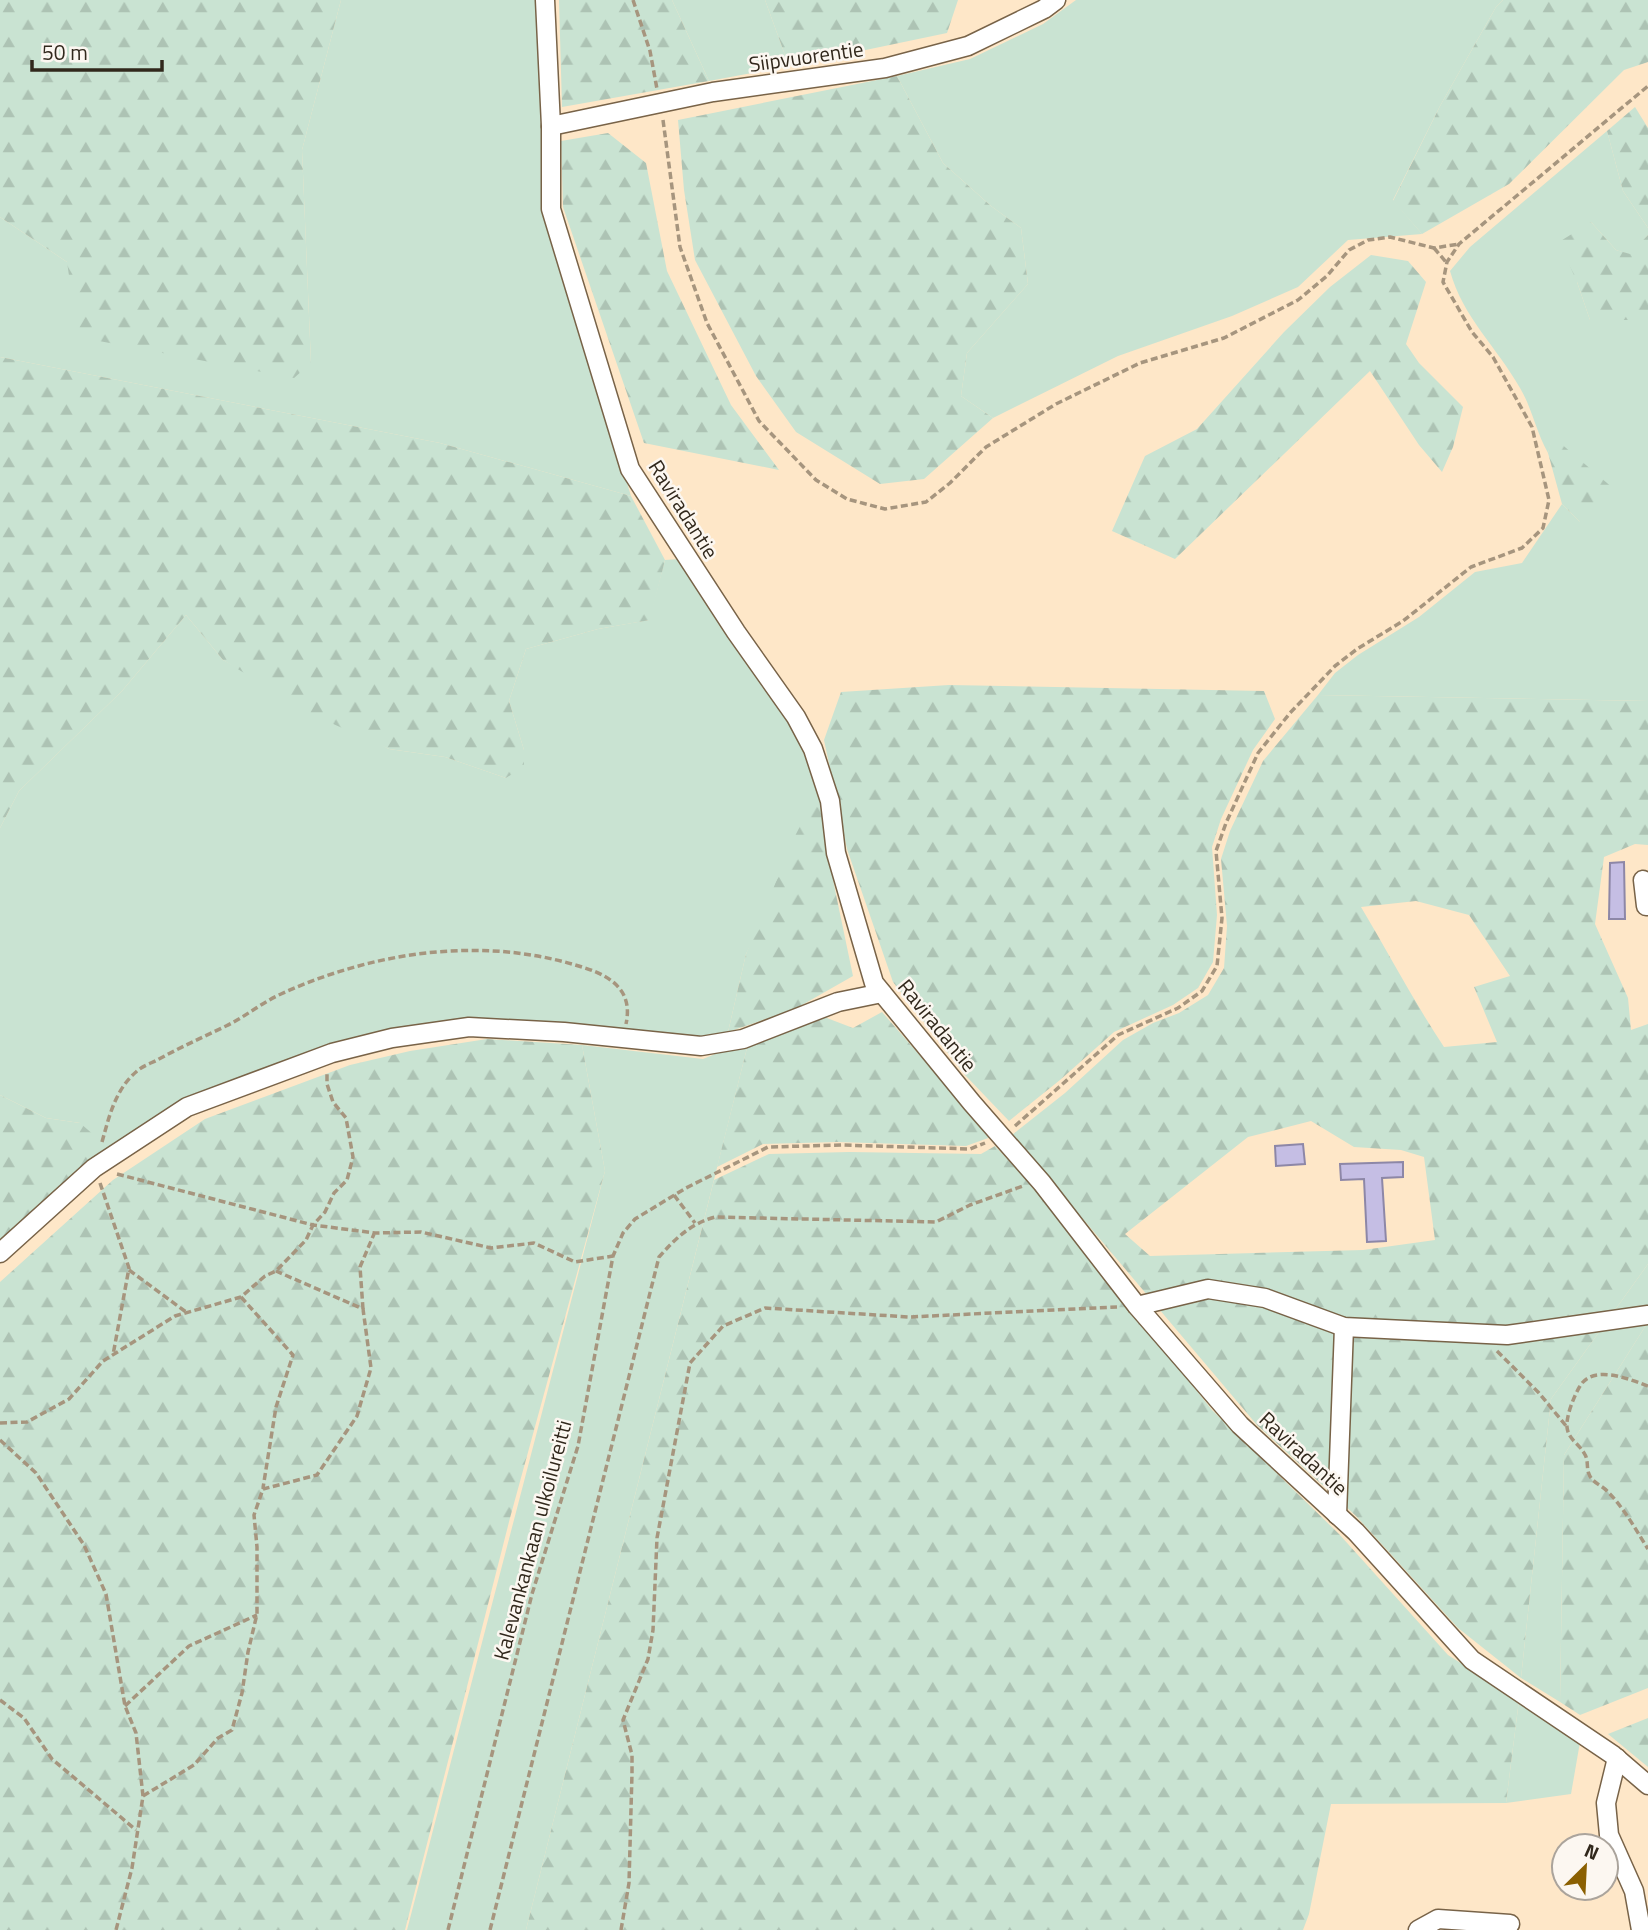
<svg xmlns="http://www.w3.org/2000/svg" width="1648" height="1930" font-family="'Titillium Web',sans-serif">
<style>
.green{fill:#c9e3d2}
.forest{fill:url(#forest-firs);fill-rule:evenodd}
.building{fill:#c5bee4;stroke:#8d87a7;stroke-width:2}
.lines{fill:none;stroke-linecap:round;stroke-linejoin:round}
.minor-casing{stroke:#786348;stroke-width:21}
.path{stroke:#a6957e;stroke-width:3.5;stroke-dasharray:7 3.5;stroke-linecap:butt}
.minor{stroke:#fff;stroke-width:18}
.labels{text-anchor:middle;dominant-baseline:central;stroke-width:5;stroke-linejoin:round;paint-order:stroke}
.street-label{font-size:21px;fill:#31281c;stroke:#fcf7f1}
</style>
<defs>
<pattern id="forest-firs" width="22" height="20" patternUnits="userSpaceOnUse" patternTransform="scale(1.75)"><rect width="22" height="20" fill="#c9e3d2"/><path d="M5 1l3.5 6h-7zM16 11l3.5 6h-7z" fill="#adc3b4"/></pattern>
</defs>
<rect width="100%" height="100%" fill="#fee7c8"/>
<g class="green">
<polygon points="341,0 537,0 543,126 544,210 631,496 440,443 0,357 0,217 67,262 311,363 302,150"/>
<polygon points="672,0 765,0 789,66 709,81"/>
<polygon points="1076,0 1503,0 1496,7 1440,106 1393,200 1422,234 1348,240 1298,287 1232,316 1118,356 993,418 961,396 967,353 1028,284 1021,228 991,206 943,163 897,76 970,59 1043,24"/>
<path d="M1607 131 1623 191 1648 228V235L1631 255 1616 250 1591 222 1577 282 1590 320H1648V701L1318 695 1335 673 1358 655 1419 617 1475 572 1522 563 1562 504 1580 522 1553 437 1548 453C1536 432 1532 408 1520 388 1497 347 1463 318 1450 271L1470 247Z"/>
<polygon points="679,559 749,666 790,721 806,752 822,802 746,954 728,1032 701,1038 564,1025 329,1045 90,1162 80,1123 46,1118 0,1095 0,828 19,791 122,691 186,615 223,660 389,749 445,757 506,778 524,750 509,701 526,649 598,629 649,620 665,560"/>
<polygon points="749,1040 526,1930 407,1930 605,1171 582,1045 703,1059"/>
<polygon points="1648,1264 1648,1322 1564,1455 1560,1702 1521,1678 1551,1399"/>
<polygon points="1519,1700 1580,1742 1571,1794 1506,1803"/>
</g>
<g class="forest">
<polygon points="0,0 341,0 302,150 311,363 294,378 78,337 67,262 0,217"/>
<polygon points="559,0 672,0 709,81 562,107"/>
<polygon points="765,0 958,0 947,33 789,66"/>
<polygon points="1503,0 1648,0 1648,62 1624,70 1509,184 1422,234 1393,201 1440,106 1496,7"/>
<polygon points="897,76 943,163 991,206 1021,228 1028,284 967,353 961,396 993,418 924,479 880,484 796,432 756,376 695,260 684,190 678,120"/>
<polygon points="1635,107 1648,128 1648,228 1623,191 1607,131"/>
<polygon points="608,133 646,163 667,271 731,405 779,470 644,443 563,207 561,141"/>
<polygon points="1591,222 1616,250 1630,254 1648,235 1648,320 1590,320 1577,282 1559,242"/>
<polygon points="1371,255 1408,261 1426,282 1406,344 1419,363 1463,407 1453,447 1442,472 1419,445 1370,371 1175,559 1112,531 1145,456 1197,429 1284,332 1330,287"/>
<polygon points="0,357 440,443 631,496 665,560 650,620 598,629 526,649 509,701 524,750 524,766 506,778 445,757 389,749 311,714 223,660 186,615 122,691 19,791 0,828"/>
<polygon points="1552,436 1614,489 1580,522 1562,504 1548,453"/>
<polygon points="949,685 1264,691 1275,719 1253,750 1221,819 1212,847 1217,915 1213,962 1198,988 1173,1005 1114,1032 1060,1080 1009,1121 965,1075 893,982 847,849 824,740 841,692"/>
<path d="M1318 695 1648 701V845L1635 844 1604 857 1595 924 1628 998 1631 1030 1648 1024V1264L1551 1399 1521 1678 1458 1628 1356 1516 1257 1425 1012 1135 1065 1093 1123 1040 1153 1023 1179 1013 1208 995 1224 968 1227 926 1221 859 1230 831 1263 761ZM1416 901 1469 915 1510 976 1474 987 1497 1042 1444 1047C1414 1002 1389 954 1361 907ZM1311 1121 1354 1147 1401 1150 1424 1157 1435 1240 1363 1250 1150 1256 1125 1234 1248 1137Z"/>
<polygon points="822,802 834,885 853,976 795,1009 728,1032 746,954 795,836 812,803"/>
<polygon points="882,1012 991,1137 966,1146 837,1142 763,1144 717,1167 749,1040 819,1015 853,1028"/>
<polygon points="487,1039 582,1045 605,1171 510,1518 405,1930 0,1930 0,1282 113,1180 205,1119 350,1065 410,1051"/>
<polygon points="0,1095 46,1118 80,1123 95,1136 90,1162 0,1241"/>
<polygon points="995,1146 1043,1197 1212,1410 1339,1534 1448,1655 1519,1700 1506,1803 1331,1804 1309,1914 1303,1930 526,1930 714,1180 769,1154 849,1152 981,1154"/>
<polygon points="1648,1322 1648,1688 1580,1715 1560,1702 1564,1455"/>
<polygon points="1648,1718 1648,1767 1608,1734"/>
</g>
<g class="building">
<polygon points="1624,862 1625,919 1609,919 1610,863"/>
<polygon points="1303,1144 1305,1164 1276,1166 1275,1146"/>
<polygon points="1403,1162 1403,1177 1382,1178 1386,1241 1367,1242 1364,1179 1341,1180 1340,1164"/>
</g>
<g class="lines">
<defs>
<g id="minor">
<polyline points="545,0 551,126 551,209 630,469 736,632 796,717 813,749 830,801 836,853 874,983 972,1103 1042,1183 1137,1306 1240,1425 1356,1532 1472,1660 1613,1755 1648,1785"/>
<polyline points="551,126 713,92 885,68 968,46 1044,9 1056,0"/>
<polyline points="1643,880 1646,906 1648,906"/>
<polyline points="0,1253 94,1168 187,1107 332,1053 392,1038 469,1027 564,1032 701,1046 743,1039 838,1002 882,993"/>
<polyline points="1137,1306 1208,1289 1265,1298 1344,1327 1507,1335 1648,1315"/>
<polyline points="1337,1515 1344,1327"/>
<polyline points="1617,1758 1606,1803 1609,1835 1634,1891 1641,1930"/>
<polyline points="1418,1930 1438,1919 1510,1924"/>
</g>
</defs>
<use href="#minor" class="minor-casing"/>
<g class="path">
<polyline points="633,0 650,51 657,89"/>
<polyline points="663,120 680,247 707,323 759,421 816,480 847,499 885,509 926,502 950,483 986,447 1056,404 1140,363 1224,338 1298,300 1327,276 1349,250 1368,240 1390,237 1434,248 1459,244"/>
<polyline points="1434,248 1446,262"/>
<polyline points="1015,1126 1118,1035 1178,1008 1202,991 1217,966 1222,918 1216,851 1226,823 1258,753 1290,713 1335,666 1357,649 1403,621 1471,567 1522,548 1543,528 1549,500 1532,427 1493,357 1472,332 1443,282 1447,262 1459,244 1648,86"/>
<path d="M102 1142C109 1117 115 1090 136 1072 142 1066 152 1063 159 1059 181 1047 203 1037 226 1026 245 1017 261 1003 281 994 375 951 485 935 585 968 613 977 633 992 626 1024"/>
<polyline points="117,1174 313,1225 375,1233 421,1232 491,1248 534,1243 575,1262 613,1256"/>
<polyline points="100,1183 129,1268 113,1355"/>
<polyline points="674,1195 695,1223"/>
<polyline points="129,1270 186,1312"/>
<polyline points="241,1297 293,1355 276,1407 263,1488"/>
<polyline points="363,1309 360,1267 374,1234"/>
<polyline points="1497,1351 1539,1393 1567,1427"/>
<path d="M1648 1386C1629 1379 1593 1364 1580 1386 1574 1396 1566 1416 1567 1427 1568 1439 1579 1444 1584 1453 1589 1460 1586 1467 1589 1474 1592 1483 1602 1485 1608 1492 1624 1508 1636 1530 1648 1549"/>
<polyline points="0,1423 27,1422 69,1399 103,1361 175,1316 241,1297 265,1276 276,1271 306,1240 313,1225 325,1212 334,1193 347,1180 353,1157 346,1118 333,1102 327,1084 327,1073"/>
<polyline points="0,1440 36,1473 84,1545 106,1594 125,1706 136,1733 143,1796 132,1868 116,1930"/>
<polyline points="0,1700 24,1718 52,1759 136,1830"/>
<polyline points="125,1706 189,1646 257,1615"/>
<polyline points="143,1796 194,1765 218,1738 232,1730 242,1693 248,1652 257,1614 257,1547 254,1515 263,1489 317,1475 357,1416 371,1368 363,1309 276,1271"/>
<polyline points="448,1930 532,1594 578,1446 613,1256 623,1233 635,1219 686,1188 768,1147 842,1145 970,1149 985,1143"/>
<path d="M490 1930 659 1257C676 1238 690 1224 715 1217L936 1222 970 1205 1023 1186"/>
<polyline points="621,1930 629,1883 632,1773 632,1755 623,1720 648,1659 653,1630 657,1538 690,1363 723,1326 765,1308 909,1317 1117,1307"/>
</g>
<use href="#minor" class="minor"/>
</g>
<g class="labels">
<g class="street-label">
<text transform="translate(806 56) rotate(-8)">Siipvuorentie</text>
<text transform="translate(684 509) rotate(58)">Raviradantie</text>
<text transform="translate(938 1025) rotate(51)">Raviradantie</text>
<text transform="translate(1304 1453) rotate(43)">Raviradantie</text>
<text transform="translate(532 1540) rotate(-75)">Kalevankankaan ulkoilureitti</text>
</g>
</g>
<g transform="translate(1585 1867) rotate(24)"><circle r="33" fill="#fcf7f1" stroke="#aba49c" stroke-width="2"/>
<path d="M0-5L12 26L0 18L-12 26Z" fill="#8b6002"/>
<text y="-10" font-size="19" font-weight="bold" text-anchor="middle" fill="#31281c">N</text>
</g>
<path d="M32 60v10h130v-10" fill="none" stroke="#31281c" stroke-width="3.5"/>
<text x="42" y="60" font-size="21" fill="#31281c" stroke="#fcf7f1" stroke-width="5" paint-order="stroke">50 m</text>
</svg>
